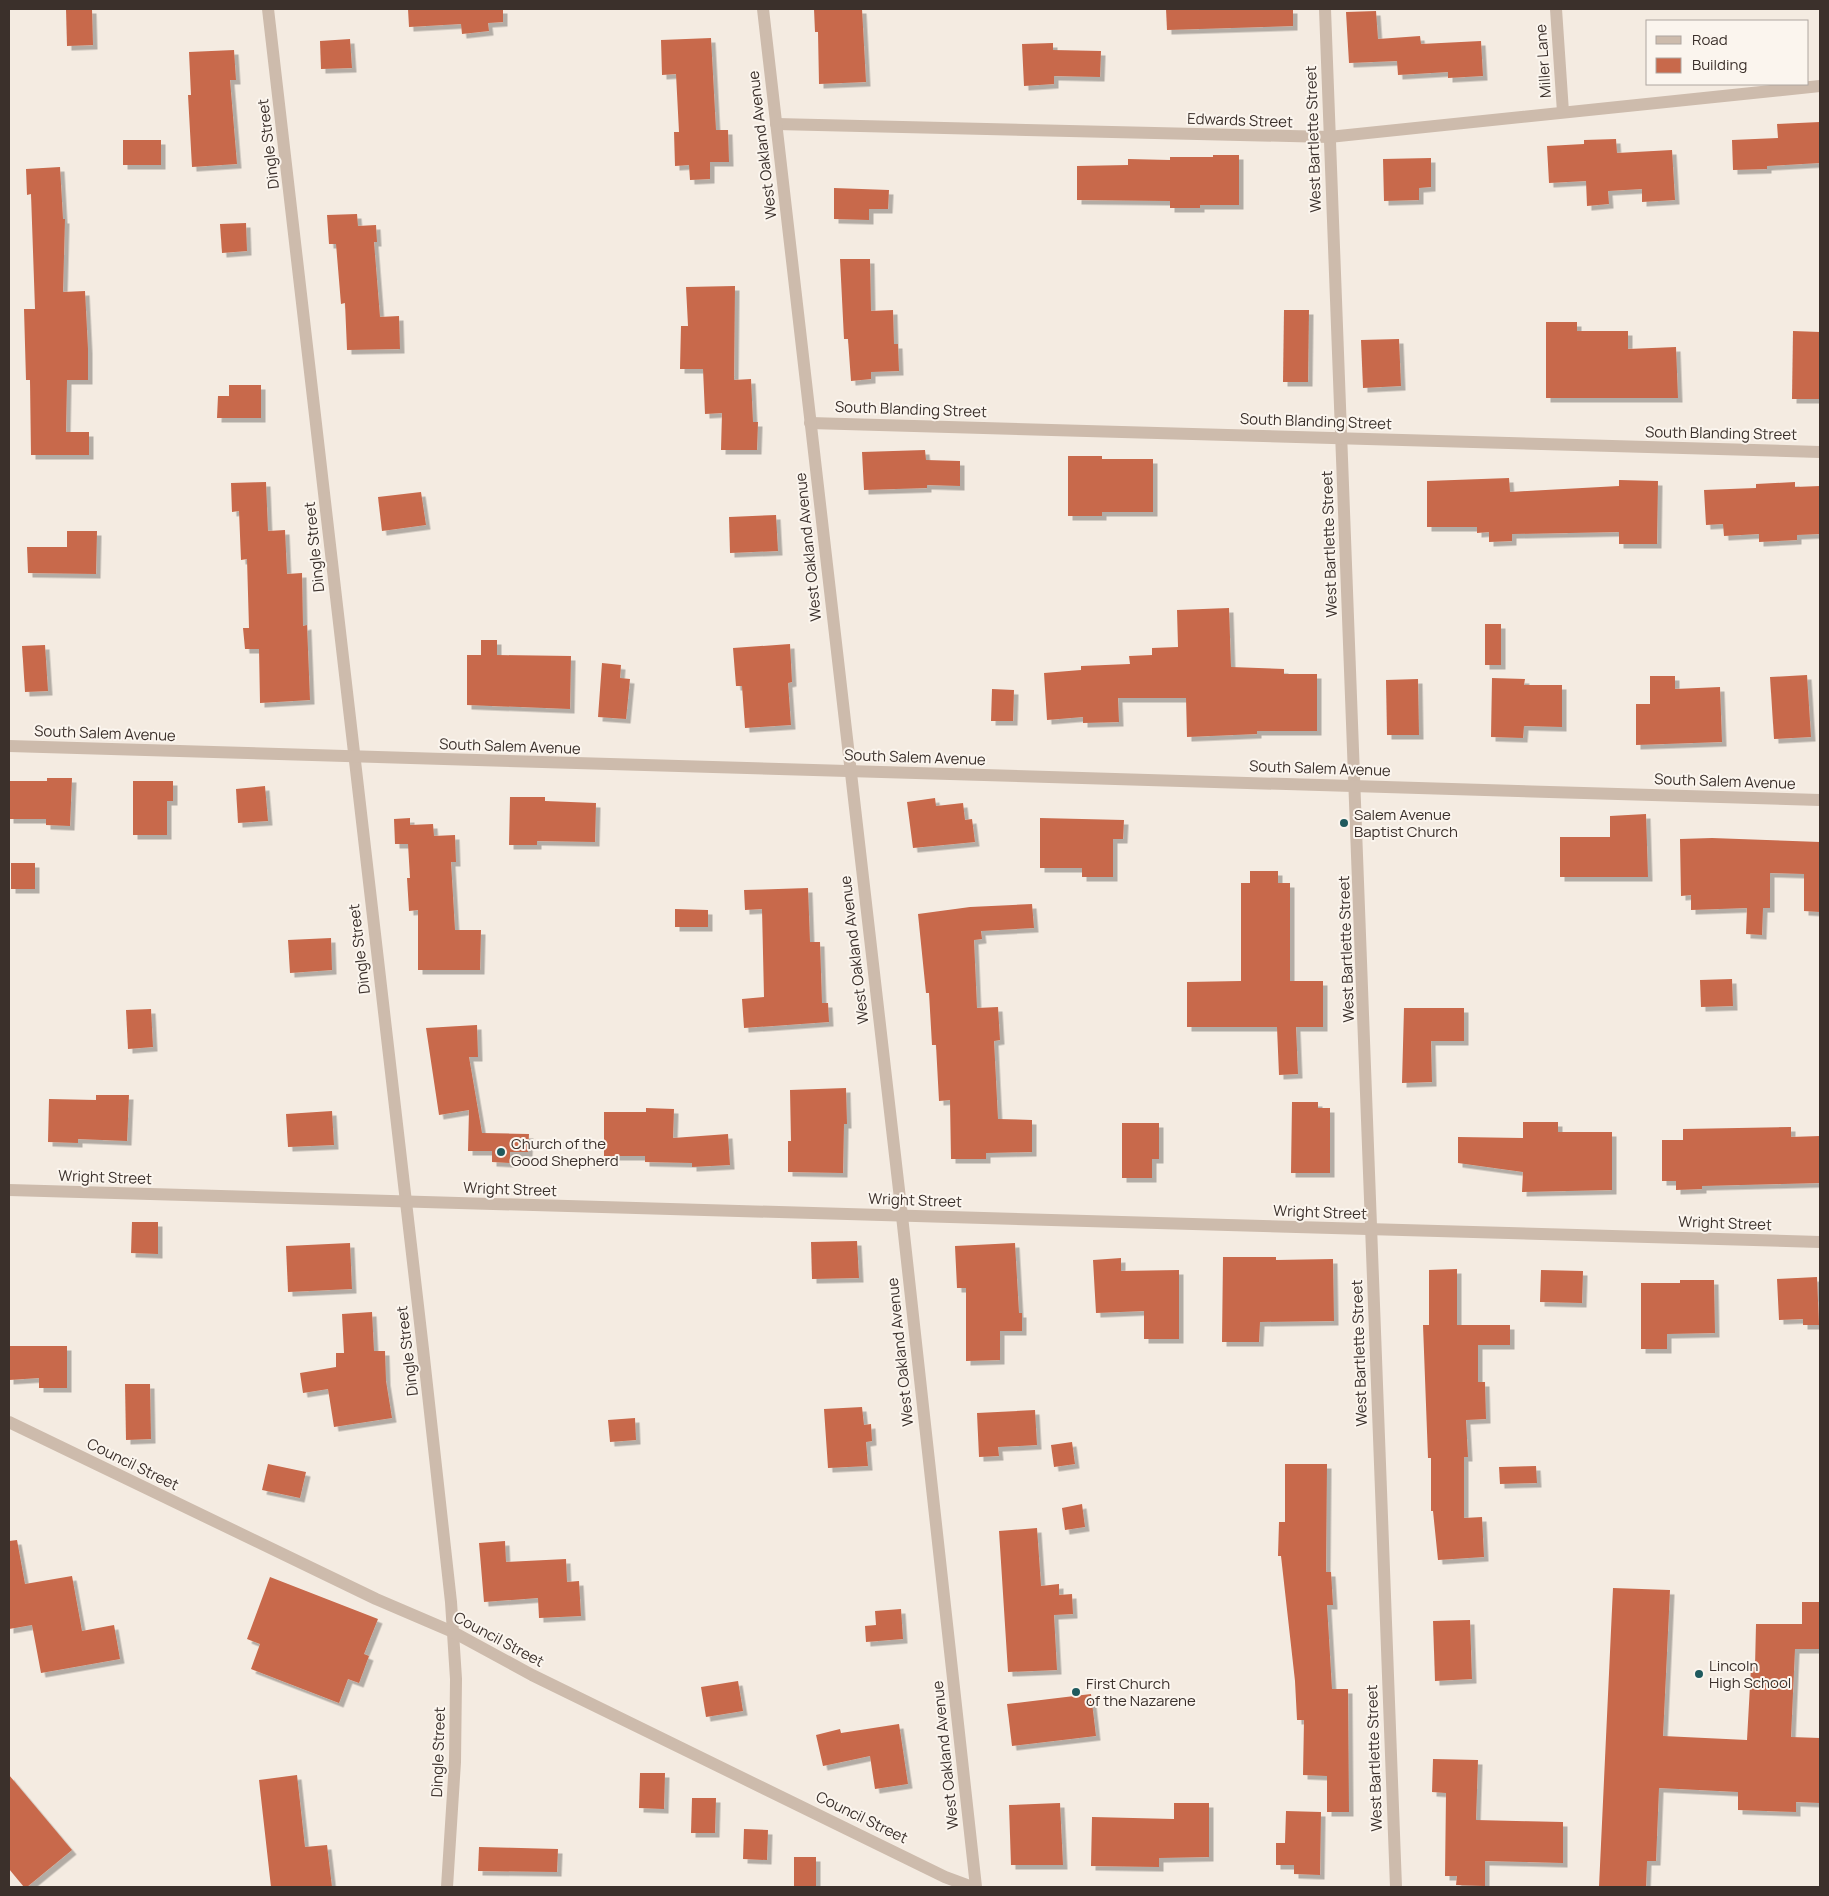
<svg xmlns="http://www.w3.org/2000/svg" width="1829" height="1896" font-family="Manrope,sans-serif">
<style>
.building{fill:#c8694b;filter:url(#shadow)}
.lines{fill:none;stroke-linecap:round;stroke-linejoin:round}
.minor{stroke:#cdbbac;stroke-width:12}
.tertiary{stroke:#cdbbac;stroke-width:12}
.poi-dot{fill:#1f5a5e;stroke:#fbf5ee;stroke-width:2}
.labels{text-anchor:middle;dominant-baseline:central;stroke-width:4;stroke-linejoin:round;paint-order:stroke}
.street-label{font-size:15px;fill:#3b302b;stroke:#fbf5ee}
.poi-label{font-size:15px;fill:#3b302b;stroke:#fbf5ee;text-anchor:start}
</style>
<defs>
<filter id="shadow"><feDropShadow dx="4.5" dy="4.5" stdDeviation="0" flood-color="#0004"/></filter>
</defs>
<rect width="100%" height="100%" fill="#f4ebe1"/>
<g class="building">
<polygon points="66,9 92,9 93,45 67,46"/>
<polygon points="408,9 503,9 503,22 488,23 489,31 462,34 461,24 409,27"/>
<polygon points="814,9 862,9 866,82 819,84 818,32 815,32"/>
<polygon points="1166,9 1293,9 1293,26 1167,30"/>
<polygon points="1376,11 1378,39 1420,36 1421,44 1481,41 1483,76 1448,78 1448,72 1398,75 1397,61 1349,63 1346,12"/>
<polygon points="711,38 716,130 728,130 729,162 710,162 710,179 690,180 689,165 675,166 674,132 679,132 676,74 662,75 661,40"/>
<polygon points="350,39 352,68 321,69 320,41"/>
<polygon points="1053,43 1053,50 1101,51 1100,77 1054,76 1054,84 1024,86 1022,44"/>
<polygon points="234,50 236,80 230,80 237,164 192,167 188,95 191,95 189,52"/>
<polygon points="1820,122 1820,163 1767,166 1767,169 1733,170 1732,140 1778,138 1777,124"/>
<polygon points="1616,139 1617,153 1672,150 1675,200 1642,202 1642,189 1608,191 1609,204 1587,206 1586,181 1549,183 1547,146 1584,144 1584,140"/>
<rect x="123" y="140" width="38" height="25"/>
<polygon points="1213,155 1239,155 1239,205 1200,205 1200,208 1170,208 1170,201 1077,200 1077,166 1128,165 1128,159 1170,160 1170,157 1213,157"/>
<polygon points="1431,158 1431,187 1419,188 1419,200 1384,201 1383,159"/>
<polygon points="60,167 63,219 65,219 63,292 85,291 88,349 88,380 67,380 66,432 89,432 89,455 31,455 30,380 26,380 24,309 35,309 31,194 27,195 26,169"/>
<polygon points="834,188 889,190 888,209 869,209 869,220 834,219"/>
<polygon points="357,214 358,226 376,225 377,242 374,242 380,317 399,316 400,349 347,350 345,303 341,304 336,244 329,244 327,215"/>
<polygon points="246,223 247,251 222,253 220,224"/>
<polygon points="840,259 870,259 871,311 893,310 894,344 898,344 899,371 871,372 871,379 851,381 848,339 844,339"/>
<polygon points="735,286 734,380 751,379 753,422 758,422 757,450 721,450 722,413 705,414 703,369 680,369 681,326 688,326 686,287"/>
<polygon points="1284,310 1309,310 1308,382 1283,382"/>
<polygon points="1546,322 1577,322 1577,331 1628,331 1628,349 1676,347 1678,398 1546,398"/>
<polygon points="1793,331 1820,332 1820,399 1792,399"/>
<polygon points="1399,339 1401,386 1363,388 1361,340"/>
<polygon points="229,385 261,385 261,418 217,418 218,396 229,396"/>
<polygon points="925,450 926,460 960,461 960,486 927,485 927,488 864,490 862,452"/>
<polygon points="1068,456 1102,456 1102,459 1153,459 1153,512 1102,512 1102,516 1068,516"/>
<polygon points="1509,478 1510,492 1619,486 1619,480 1658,481 1657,544 1619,544 1619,532 1512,534 1512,541 1489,542 1489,532 1477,533 1477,527 1427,527 1427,481"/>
<polygon points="266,482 268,531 285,530 287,574 302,573 303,626 307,625 310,700 260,703 259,649 245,649 243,628 249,628 247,559 241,560 239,511 232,512 231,483"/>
<polygon points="1795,482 1795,487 1820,486 1820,534 1797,535 1797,540 1759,542 1759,534 1724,536 1723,524 1706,525 1704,490 1756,488 1756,484"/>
<polygon points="421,492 426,525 382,531 378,497"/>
<polygon points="776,515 778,551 730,553 729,517"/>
<polygon points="67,531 97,531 96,574 28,573 27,547 67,547"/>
<polygon points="1229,608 1231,667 1284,669 1284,674 1317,674 1317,731 1257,731 1257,734 1187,737 1186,698 1118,698 1119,722 1083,723 1083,717 1047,720 1044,673 1081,670 1081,666 1130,664 1129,656 1152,655 1152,648 1178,647 1177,610"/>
<rect x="1485" y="624" width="16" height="41"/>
<polygon points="481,640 497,640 497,655 571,656 570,709 467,705 467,655 481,655"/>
<polygon points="790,644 792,682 788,683 791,725 745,728 742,686 736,686 733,648"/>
<polygon points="45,645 48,691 25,692 22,646"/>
<polygon points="602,663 621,665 620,678 630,679 626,719 598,717"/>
<polygon points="1807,675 1811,737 1774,739 1770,677"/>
<polygon points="1650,676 1675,676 1675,689 1720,687 1722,742 1636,745 1636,704 1650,704"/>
<polygon points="1492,678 1525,679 1524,685 1562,685 1562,727 1524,726 1523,738 1491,737"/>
<polygon points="1418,679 1419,735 1387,735 1386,680"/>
<polygon points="992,689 1014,690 1013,721 991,721"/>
<polygon points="47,778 72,778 70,826 46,825 46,819 9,819 9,781 47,781"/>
<polygon points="133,781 173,781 173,801 167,801 167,835 133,835"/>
<polygon points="265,786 268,821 238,823 236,789"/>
<polygon points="510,797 545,797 545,801 596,803 595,842 537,841 537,845 509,845"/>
<polygon points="935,798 936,806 963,803 965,820 972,819 975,842 913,848 907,802"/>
<polygon points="1646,814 1648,877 1560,877 1560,837 1610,837 1610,816"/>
<polygon points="410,818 410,825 433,824 434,836 455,835 456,862 451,862 455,930 481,930 480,970 418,970 418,910 409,911 407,878 410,878 408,844 395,844 394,819"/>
<polygon points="1040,818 1124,820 1123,839 1113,839 1113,877 1082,877 1082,868 1040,868"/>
<polygon points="1712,838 1820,842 1820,912 1804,911 1804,874 1770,873 1770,908 1763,908 1762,935 1746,934 1747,908 1691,910 1691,895 1681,896 1680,839"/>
<rect x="11" y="863" width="24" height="26"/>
<polygon points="1250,871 1278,871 1278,883 1290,883 1290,981 1323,981 1323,1027 1296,1027 1298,1074 1279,1075 1277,1027 1187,1027 1187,982 1241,981 1241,883 1250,883"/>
<polygon points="808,888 810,942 820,942 822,1003 828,1003 829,1022 744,1028 742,999 764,997 762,909 745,910 744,890"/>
<polygon points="1032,904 1034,928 981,931 982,939 974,940 977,1008 998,1007 1000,1040 994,1041 998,1119 1032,1120 1032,1152 986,1153 986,1159 951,1159 950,1100 939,1101 936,1045 932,1045 929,993 926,993 918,914 970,907"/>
<polygon points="675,909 708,910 708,927 675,927"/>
<polygon points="331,938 332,970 290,973 288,940"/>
<polygon points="1732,979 1733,1006 1701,1007 1700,980"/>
<polygon points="1404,1008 1464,1008 1464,1041 1431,1041 1432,1082 1402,1083"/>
<polygon points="151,1009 153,1047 128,1049 126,1010"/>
<polygon points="477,1025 478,1057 469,1057 482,1133 529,1134 528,1152 510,1152 510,1163 492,1162 492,1151 468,1151 469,1110 439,1115 426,1028"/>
<polygon points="846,1088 847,1124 844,1124 843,1173 788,1172 788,1141 791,1141 790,1090"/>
<polygon points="96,1095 129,1095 127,1141 78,1139 78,1143 48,1142 49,1099 96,1100"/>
<polygon points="1292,1102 1318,1102 1318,1108 1330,1108 1330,1173 1291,1173"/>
<polygon points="646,1108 674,1109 673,1138 728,1134 730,1165 692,1167 692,1163 645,1162 645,1156 604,1156 604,1112 646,1112"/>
<polygon points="332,1111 334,1145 288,1147 286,1114"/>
<polygon points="1523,1122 1558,1122 1558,1132 1612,1132 1612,1190 1522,1192 1523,1172 1458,1163 1458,1137 1523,1138"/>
<polygon points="1122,1123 1159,1123 1159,1159 1152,1159 1152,1178 1122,1178"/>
<polygon points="1791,1127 1791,1137 1820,1136 1820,1183 1702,1186 1702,1189 1676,1190 1676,1181 1662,1181 1662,1140 1683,1140 1683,1129"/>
<polygon points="132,1222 158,1222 158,1254 131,1253"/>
<polygon points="857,1241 859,1278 812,1279 811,1242"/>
<polygon points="350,1243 352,1289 288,1292 286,1246"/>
<polygon points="1015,1243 1019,1313 1022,1313 1022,1331 1000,1331 1000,1360 966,1361 966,1288 957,1288 955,1246"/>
<polygon points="1223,1257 1276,1257 1276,1260 1333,1259 1334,1321 1260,1322 1259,1342 1222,1342"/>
<polygon points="1121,1258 1121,1271 1179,1270 1179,1339 1144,1339 1144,1311 1096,1313 1093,1260"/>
<polygon points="1457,1269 1457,1325 1510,1325 1510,1345 1478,1345 1478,1382 1485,1382 1486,1419 1466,1420 1468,1457 1464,1457 1464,1518 1482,1517 1484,1557 1438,1560 1433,1511 1431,1511 1431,1458 1428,1458 1423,1325 1429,1325 1429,1270"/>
<polygon points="1541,1270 1583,1271 1582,1303 1540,1302"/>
<polygon points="1817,1277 1819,1325 1803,1325 1803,1319 1779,1320 1777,1279"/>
<polygon points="1680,1280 1714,1280 1715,1333 1667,1334 1667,1349 1641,1349 1641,1283 1680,1283"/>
<polygon points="372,1312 374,1351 385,1351 386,1381 392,1418 334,1427 328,1389 303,1393 300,1373 336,1367 336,1353 344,1353 342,1314"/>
<polygon points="9,1346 67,1346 67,1388 39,1388 39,1378 9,1380"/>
<polygon points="125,1384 150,1384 151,1439 126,1440"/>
<polygon points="862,1407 864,1425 871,1424 872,1441 866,1442 868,1466 828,1468 824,1409"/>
<polygon points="1035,1410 1037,1445 998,1447 999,1456 979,1457 977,1413"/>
<polygon points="635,1418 636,1440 610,1442 608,1420"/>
<polygon points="1072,1442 1075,1464 1054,1467 1051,1445"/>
<polygon points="268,1464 306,1472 300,1498 262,1490"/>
<polygon points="1285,1464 1327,1464 1326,1572 1331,1572 1333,1605 1327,1605 1332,1689 1348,1689 1349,1812 1327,1812 1327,1776 1303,1775 1304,1720 1297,1720 1295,1681 1281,1556 1278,1556 1279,1522 1285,1522"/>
<polygon points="1536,1466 1537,1483 1500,1484 1499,1467"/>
<polygon points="1082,1504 1085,1527 1065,1530 1062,1508"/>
<polygon points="1037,1528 1041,1586 1059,1584 1059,1595 1072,1594 1073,1614 1054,1615 1057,1670 1008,1672 999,1531"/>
<polygon points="17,1540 25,1584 72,1576 82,1631 114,1625 120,1659 41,1673 32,1625 9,1629 9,1541"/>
<polygon points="505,1541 506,1562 566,1559 567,1582 579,1581 581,1616 539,1618 538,1598 484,1602 479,1543"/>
<polygon points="270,1577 378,1619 364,1654 369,1656 359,1683 348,1679 339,1703 251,1669 260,1644 247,1639"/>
<polygon points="1613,1588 1670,1590 1663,1736 1747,1740 1751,1667 1755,1667 1756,1624 1802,1624 1802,1602 1820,1602 1820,1649 1795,1649 1791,1737 1820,1738 1820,1803 1796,1802 1796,1812 1738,1810 1738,1792 1659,1788 1656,1861 1647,1861 1646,1887 1599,1887"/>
<polygon points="901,1609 903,1639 866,1642 865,1626 876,1625 875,1611"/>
<polygon points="1470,1620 1472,1679 1435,1681 1433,1621"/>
<polygon points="738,1681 743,1711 706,1717 701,1687"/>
<polygon points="1091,1694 1096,1736 1012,1746 1007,1704"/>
<polygon points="899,1724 908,1784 875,1789 870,1756 823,1766 816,1735 840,1729 841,1733"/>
<polygon points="1433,1759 1478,1760 1476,1820 1563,1822 1563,1863 1485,1861 1485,1886 1456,1885 1457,1876 1445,1876 1446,1793 1432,1792"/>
<polygon points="640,1773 665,1773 664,1809 639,1808"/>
<polygon points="9,1775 72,1850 27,1887 24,1887 9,1869"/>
<polygon points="297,1775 305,1847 327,1845 332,1887 271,1887 259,1780"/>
<polygon points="692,1798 716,1798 715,1833 691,1833"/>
<polygon points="1060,1803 1063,1865 1011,1865 1009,1805"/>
<polygon points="1174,1803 1209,1803 1209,1857 1159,1858 1159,1867 1091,1866 1092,1817 1174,1819"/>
<polygon points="1286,1811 1321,1812 1320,1875 1294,1874 1294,1865 1276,1865 1276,1843 1285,1843"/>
<polygon points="744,1829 768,1830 767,1860 743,1859"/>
<polygon points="479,1847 558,1849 557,1872 478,1871"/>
<rect x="794" y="1857" width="22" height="30"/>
</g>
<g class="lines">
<g class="minor">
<polyline points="268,9 423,1349 451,1602 456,1679 455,1762 447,1887"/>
<polyline points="1325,9 1396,1887"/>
<polyline points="1556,9 1563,112"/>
<polyline points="776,124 1329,137 1820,86"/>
<polyline points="810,423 1820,452"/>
<polyline points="9,746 1820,800"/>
<polyline points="9,1190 1820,1242"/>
<polyline points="9,1422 376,1599 453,1632 532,1675 945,1877 972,1887"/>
</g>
<polyline class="tertiary" points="763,9 902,1216 976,1887"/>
</g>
<g class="poi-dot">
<circle cx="1344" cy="823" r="5"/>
<circle cx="501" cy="1152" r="5"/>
<circle cx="1699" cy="1674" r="5"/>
<circle cx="1076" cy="1692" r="5"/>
</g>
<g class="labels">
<g class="street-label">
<text transform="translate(1543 61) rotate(-94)">Miller Lane</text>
<text transform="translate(1240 120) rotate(2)">Edwards Street</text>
<text transform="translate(1313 139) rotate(-92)">West Bartlette Street</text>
<text transform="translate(268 144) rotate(-97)">Dingle Street</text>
<text transform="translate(762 145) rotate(-97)">West Oakland Avenue</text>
<text transform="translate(911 409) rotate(2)">South Blanding Street</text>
<text transform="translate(1316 421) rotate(2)">South Blanding Street</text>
<text transform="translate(1721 433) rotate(1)">South Blanding Street</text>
<text transform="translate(1329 544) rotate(-92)">West Bartlette Street</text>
<text transform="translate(314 547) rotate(-96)">Dingle Street</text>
<text transform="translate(808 547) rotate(-96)">West Oakland Avenue</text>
<text transform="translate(105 733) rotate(2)">South Salem Avenue</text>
<text transform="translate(510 746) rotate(2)">South Salem Avenue</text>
<text transform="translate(915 757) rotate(2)">South Salem Avenue</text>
<text transform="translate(1320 768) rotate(2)">South Salem Avenue</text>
<text transform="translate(1725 781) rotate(2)">South Salem Avenue</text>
<text transform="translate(359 949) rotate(-97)">Dingle Street</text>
<text transform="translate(1346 949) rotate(-92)">West Bartlette Street</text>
<text transform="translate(854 950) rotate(-97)">West Oakland Avenue</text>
<text transform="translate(105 1177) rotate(2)">Wright Street</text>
<text transform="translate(510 1189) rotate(2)">Wright Street</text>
<text transform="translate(915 1200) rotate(2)">Wright Street</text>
<text transform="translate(1320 1212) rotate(2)">Wright Street</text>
<text transform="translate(1725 1223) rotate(2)">Wright Street</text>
<text transform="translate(407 1351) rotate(-97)">Dingle Street</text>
<text transform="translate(900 1352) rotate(-96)">West Oakland Avenue</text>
<text transform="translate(1359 1353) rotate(-92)">West Bartlette Street</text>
<text transform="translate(133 1464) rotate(26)">Council Street</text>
<text transform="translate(499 1639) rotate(28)">Council Street</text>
<text transform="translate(438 1752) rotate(-88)">Dingle Street</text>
<text transform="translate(945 1755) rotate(-96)">West Oakland Avenue</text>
<text transform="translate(1374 1758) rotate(-92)">West Bartlette Street</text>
<text transform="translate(862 1817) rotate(26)">Council Street</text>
</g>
<g class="poi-label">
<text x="1354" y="814">Salem Avenue<tspan x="1354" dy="17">Baptist Church</tspan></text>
<text x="511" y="1143">Church of the<tspan x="511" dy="17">Good Shepherd</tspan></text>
<text x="1709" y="1665">Lincoln<tspan x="1709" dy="17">High School</tspan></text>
<text x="1086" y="1683">First Church<tspan x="1086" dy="17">of the Nazarene</tspan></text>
</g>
</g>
<rect width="1829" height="1896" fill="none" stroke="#3b302b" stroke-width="20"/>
<rect x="1646" y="20" width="162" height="65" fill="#fbf5ee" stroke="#aea6a0"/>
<rect x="1656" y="36" width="25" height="8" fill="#cdbbac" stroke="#aea6a0"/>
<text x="1692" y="45" font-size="15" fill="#3b302b">Road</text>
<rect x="1656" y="58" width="25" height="15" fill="#c8694b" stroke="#aea6a0"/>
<text x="1692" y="70" font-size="15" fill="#3b302b">Building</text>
</svg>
